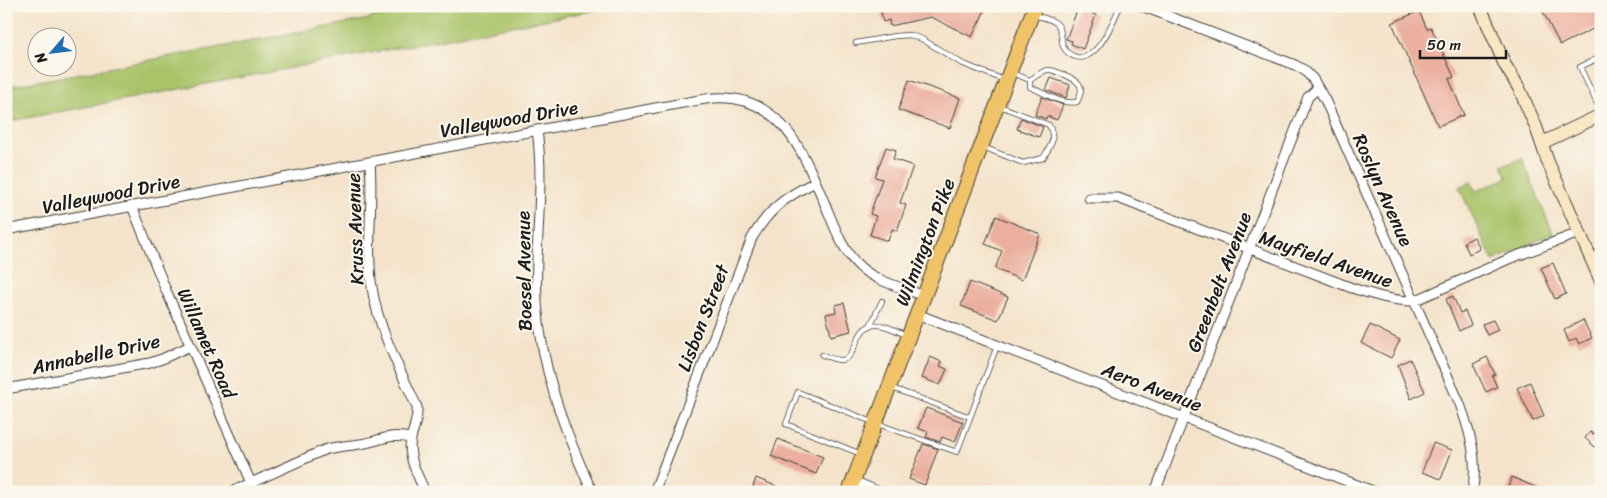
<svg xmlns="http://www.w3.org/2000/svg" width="1607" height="498" font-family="Sriracha,sans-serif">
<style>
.green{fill:#a9c369;stroke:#627042}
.building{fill:#ebaf9e}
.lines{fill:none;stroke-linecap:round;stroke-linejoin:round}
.lane-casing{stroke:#3c3a36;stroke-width:6}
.street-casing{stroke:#3c3a36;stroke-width:11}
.secondary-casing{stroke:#3c3a36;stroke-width:14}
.primary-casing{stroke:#3c3a36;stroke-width:16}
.lane{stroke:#fff;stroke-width:4.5}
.street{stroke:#fff;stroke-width:9}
.secondary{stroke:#f9e7c3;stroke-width:12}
.primary{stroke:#f0c369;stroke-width:14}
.labels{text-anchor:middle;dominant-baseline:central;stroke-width:4;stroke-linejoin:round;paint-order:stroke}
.street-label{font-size:19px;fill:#1c1c1c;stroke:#fbf7ec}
</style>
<rect width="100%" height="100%" fill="#fbf7ec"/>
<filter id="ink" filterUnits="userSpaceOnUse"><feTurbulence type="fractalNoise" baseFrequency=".02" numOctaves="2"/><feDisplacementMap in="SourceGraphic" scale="10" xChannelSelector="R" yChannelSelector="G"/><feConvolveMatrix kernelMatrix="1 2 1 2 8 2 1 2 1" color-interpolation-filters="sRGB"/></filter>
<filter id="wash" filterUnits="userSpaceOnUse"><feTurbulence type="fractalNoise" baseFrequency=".0096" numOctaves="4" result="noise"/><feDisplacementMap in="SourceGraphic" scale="20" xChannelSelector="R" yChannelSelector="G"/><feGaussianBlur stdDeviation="1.12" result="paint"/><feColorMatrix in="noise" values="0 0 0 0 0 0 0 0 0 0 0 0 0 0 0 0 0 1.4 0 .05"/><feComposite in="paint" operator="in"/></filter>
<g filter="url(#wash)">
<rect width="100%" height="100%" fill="#f4e3ca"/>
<g class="green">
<polygon points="400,6 618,6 6,122 6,87 369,19"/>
<polygon points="1522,158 1553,233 1493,261 1459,187 1471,182 1476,191 1507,178 1502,166"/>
</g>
<g id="blocks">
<g class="building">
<polygon points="880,6 987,6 972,37 931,17 890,26 889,20 883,22"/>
<polygon points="1540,6 1601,6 1601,25 1560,45"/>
<polygon points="1078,8 1096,15 1083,49 1071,44 1072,41 1066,39"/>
<polygon points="1419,11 1427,29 1431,27 1454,77 1449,79 1464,115 1438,126 1392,23"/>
<polygon points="1051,78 1070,85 1066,98 1046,90"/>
<polygon points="909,80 960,98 950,128 898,110"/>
<polygon points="1042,97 1063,105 1057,120 1047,116 1046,119 1035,115"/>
<polygon points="1021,118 1043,127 1039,137 1017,129"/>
<polygon points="886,147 896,150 893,159 913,166 900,203 906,205 897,231 892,229 888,241 870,235 876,216 870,214 882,179 875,177"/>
<polygon points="996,216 1040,234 1022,280 995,269 1002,251 985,244"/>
<polygon points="1474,237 1480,249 1469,254 1464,242"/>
<polygon points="1553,263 1566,294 1555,299 1541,268"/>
<polygon points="970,282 1008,297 998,320 961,306"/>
<polygon points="1453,296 1460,313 1465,311 1471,325 1459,331 1446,299"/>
<polygon points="844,303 851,331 831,336 826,314 836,312 835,305"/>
<polygon points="1493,320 1498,330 1487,335 1482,324"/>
<polygon points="1583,320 1592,338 1579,344 1576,338 1569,342 1564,330"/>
<polygon points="1370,325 1400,340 1391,358 1361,343"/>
<polygon points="930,357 942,362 940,366 947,369 940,385 922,378"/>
<polygon points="1487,357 1495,374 1492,376 1497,387 1486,392 1473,364"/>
<polygon points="1410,359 1425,392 1411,399 1398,365"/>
<polygon points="1530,382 1544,416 1533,421 1517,388"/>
<polygon points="926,408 963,422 955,442 942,437 940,442 926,437 928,432 918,428"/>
<polygon points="1601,425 1601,440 1595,447 1585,438 1590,432 1594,434"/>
<polygon points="778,439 823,457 816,474 771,456"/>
<polygon points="1433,443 1452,450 1441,479 1422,472"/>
<polygon points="923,444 938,449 925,485 909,479"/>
<polygon points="1512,477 1546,492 1506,492"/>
<polygon points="756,478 788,491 788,492 751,492"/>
</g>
</g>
</g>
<g filter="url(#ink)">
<use href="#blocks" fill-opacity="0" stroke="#3c3a36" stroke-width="1"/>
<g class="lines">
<defs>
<g id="lane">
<path d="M1034 15C1040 17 1051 19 1056 23 1065 31 1058 44 1067 52 1093 74 1112 24 1120 6"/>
<polyline points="856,43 895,36 910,35 922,39 961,63 1004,80"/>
<polyline points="1601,57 1580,67 1601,112"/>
<path d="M1012 73 1030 80C1035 77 1042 71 1047 70 1052 69 1058 73 1063 74 1079 81 1086 85 1077 102 1061 105 1045 93 1030 87V80"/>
<path d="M983 147 1023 163 1043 158C1051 146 1056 139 1049 125L1000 106"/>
<polyline points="870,326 882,301"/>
<path d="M822 355C828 357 834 360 841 360 859 359 853 323 878 325 887 325 899 332 908 336"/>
<polyline points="892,388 970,417"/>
<polyline points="861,454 786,424 798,392 875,423 957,452 997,346"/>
</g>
<g id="street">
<path d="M1142 6 1295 65 1304 70 1313 79 1325 100 1460 404C1470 432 1479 462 1472 492"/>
<path d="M537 130C545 187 534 245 537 302 541 368 563 426 589 485L594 492"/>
<path d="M370 163C373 197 368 232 370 266 371 316 397 363 417 407 418 419 414 427 411 438 407 458 418 475 425 492"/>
<path d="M1089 198H1118L1352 288C1374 295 1392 301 1414 301L1511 258 1579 233"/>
<polyline points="132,206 165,288 255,492"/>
<path d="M6 230 661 107C679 104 696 100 714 98 784 94 805 157 827 209 835 228 842 248 856 263 872 281 902 287 924 296"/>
<polyline points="917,314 1375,492"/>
<polyline points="6,389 150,363 162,359 190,346"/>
<polyline points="853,481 880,492"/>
<path d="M231 492 324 450C337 446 348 446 360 444 382 441 387 433 411 438"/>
<path d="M654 492 752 238C769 209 785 197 815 182"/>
<polyline points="1155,492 1308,97 1318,88"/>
</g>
<g id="secondary">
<polyline points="1480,6 1505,65 1519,88 1536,127 1548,162 1601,281"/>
<polyline points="1542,143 1601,115"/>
</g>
<polyline id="primary" points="849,492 1035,6"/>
</defs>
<use href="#lane" class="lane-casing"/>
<use href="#street" class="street-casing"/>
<use href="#secondary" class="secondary-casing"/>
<use href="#primary" class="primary-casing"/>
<use href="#lane" class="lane"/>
<use href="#street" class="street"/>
<use href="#secondary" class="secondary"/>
<use href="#primary" class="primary"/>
</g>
</g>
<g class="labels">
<g class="street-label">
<text transform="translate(509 119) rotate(-10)">Valleywood Drive</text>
<text transform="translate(1383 190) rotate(66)">Roslyn Avenue</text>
<text transform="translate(111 194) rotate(-11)">Valleywood Drive</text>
<text transform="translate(355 229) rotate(-92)">Kruss Avenue</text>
<text transform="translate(925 242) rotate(-69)">Wilmington Pike</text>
<text transform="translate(1326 259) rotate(19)">Mayfield Avenue</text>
<text transform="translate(524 271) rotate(-91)">Boesel Avenue</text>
<text transform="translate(1219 282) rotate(-69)">Greenbelt Avenue</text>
<text transform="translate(703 318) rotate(-69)">Lisbon Street</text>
<text transform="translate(207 343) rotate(66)">Willamet Road</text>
<text transform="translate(96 354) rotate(-12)">Annabelle Drive</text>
<text transform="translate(1152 387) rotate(21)">Aero Avenue</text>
</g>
</g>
<rect width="1607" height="498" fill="none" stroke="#fbf7ec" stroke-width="25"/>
<g transform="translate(52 52) rotate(242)"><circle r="24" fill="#fbf7ec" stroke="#a29f99"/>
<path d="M0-4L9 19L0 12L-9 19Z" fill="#1f6fb2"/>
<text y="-8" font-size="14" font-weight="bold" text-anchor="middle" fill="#1c1c1c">N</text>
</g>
<path d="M1420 50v8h86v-8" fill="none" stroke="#1c1c1c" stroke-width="2.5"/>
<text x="1427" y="50" font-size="15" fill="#1c1c1c" stroke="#fbf7ec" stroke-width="4" paint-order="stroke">50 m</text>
</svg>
